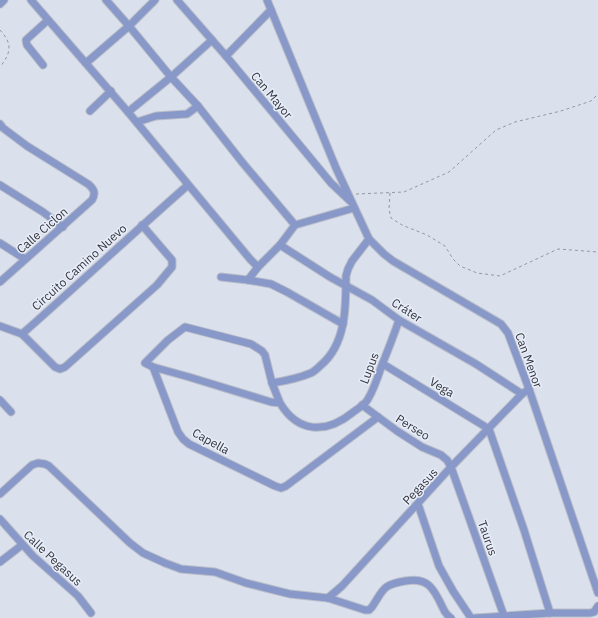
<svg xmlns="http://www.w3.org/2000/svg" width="598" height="618" font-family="'IBM Plex Sans',sans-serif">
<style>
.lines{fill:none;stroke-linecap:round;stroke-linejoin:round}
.minor-casing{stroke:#b9bec9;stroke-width:9}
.path{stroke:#9498a2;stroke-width:1;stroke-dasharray:3 3;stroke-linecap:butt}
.minor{stroke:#8898c8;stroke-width:7}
.labels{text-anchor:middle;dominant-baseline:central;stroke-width:3;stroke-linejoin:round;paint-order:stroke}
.street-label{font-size:12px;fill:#33353a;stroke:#e8edfa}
</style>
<rect width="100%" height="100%" fill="#dbe0ed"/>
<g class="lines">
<defs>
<g id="minor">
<polyline points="31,0 128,112 250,259 258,267"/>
<polyline points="106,0 129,26 171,77 198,106 242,162 295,225"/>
<polyline points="177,0 226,56 331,183 350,201"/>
<polyline points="267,0 336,168 369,239 384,254 393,261 501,324 508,333 529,389 598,593"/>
<polyline points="0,4 4,0"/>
<polyline points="226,56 271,10"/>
<polyline points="86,63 129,26 155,0"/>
<polyline points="43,65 27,45 26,40 48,20"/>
<polyline points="90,111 111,91"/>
<polyline points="128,112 171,77 212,40"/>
<polyline points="137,122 156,116 187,114 198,106"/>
<path d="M0 124 3 128 27 146 88 184C94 189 96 193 92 200L0 282"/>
<polyline points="0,185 43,212 63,227"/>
<polyline points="0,243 25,259"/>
<polyline points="280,245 330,277 372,300 399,320 476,364 522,394"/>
<polyline points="221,277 248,280 271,284 287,292 343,324"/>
<polyline points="248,280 258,267 280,245 295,225 354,208"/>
<polyline points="0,326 22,334 55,367 60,369 65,367 157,285 172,267 172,260 142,225"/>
<path d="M22 334C78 285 132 234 188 185"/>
<polyline points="383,364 489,429 524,530 550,613"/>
<polyline points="153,367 178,432 183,439 189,444 275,486 281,488 286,486 378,417"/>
<path d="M272 383C285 381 299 378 311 373 315 371 318 368 321 365 346 344 346 307 346 276L348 269 352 261 369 239"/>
<polyline points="0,400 11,412"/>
<path d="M280 403 272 383 265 355 262 351 251 344 185 327 168 340 145 363 153 367 189 377 271 402 280 403C298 433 326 434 352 413 357 409 365 405 368 399 374 389 378 377 382 365 388 350 394 335 399 320"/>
<polyline points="362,405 397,431 422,447 441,455 447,460 451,467 504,616"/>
<path d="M0 494 32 465 38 463 45 464 49 466 130 543 143 553 165 563 181 569 215 572 246 583 290 594 328 598 365 610H369L372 607C384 589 382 585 405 581 427 577 433 587 442 606 444 611 446 615 451 618"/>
<polyline points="418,504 439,566 453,591 471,618"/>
<polyline points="0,519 33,556 78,596 91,613"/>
<polyline points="0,562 22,545"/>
<polyline points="328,598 342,586 451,467 522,394 529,389"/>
<polyline points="475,618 550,613 590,613 594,612 598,606"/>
</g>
</defs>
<use href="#minor" class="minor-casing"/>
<g class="path">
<path d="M0 30C13 44 11 53 0 67"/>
<polyline points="390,193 389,209 391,218 402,225 427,235 445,246 453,259 460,266 477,273 500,276 558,249 598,252"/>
<polyline points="356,194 404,192 449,172 496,130 515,122 561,111 591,101 598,94"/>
</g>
<use href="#minor" class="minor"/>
</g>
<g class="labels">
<g class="street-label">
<text transform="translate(272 95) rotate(50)">Can Mayor</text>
<text transform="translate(42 230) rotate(-41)">Calle Ciclon</text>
<text transform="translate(79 267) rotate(-42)">Circuito Camino Nuevo</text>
<text transform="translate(407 310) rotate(33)">Cráter</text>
<text transform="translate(529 360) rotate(70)">Can Menor</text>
<text transform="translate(369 368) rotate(-69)">Lupus</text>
<text transform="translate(442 387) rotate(31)">Vega</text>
<text transform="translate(413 427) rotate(32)">Perseo</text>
<text transform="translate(211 441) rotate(29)">Capella</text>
<text transform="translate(420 486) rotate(-47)">Pegasus</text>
<text transform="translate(488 538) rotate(71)">Taurus</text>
<text transform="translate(53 558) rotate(43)">Calle Pegasus</text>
</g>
</g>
</svg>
